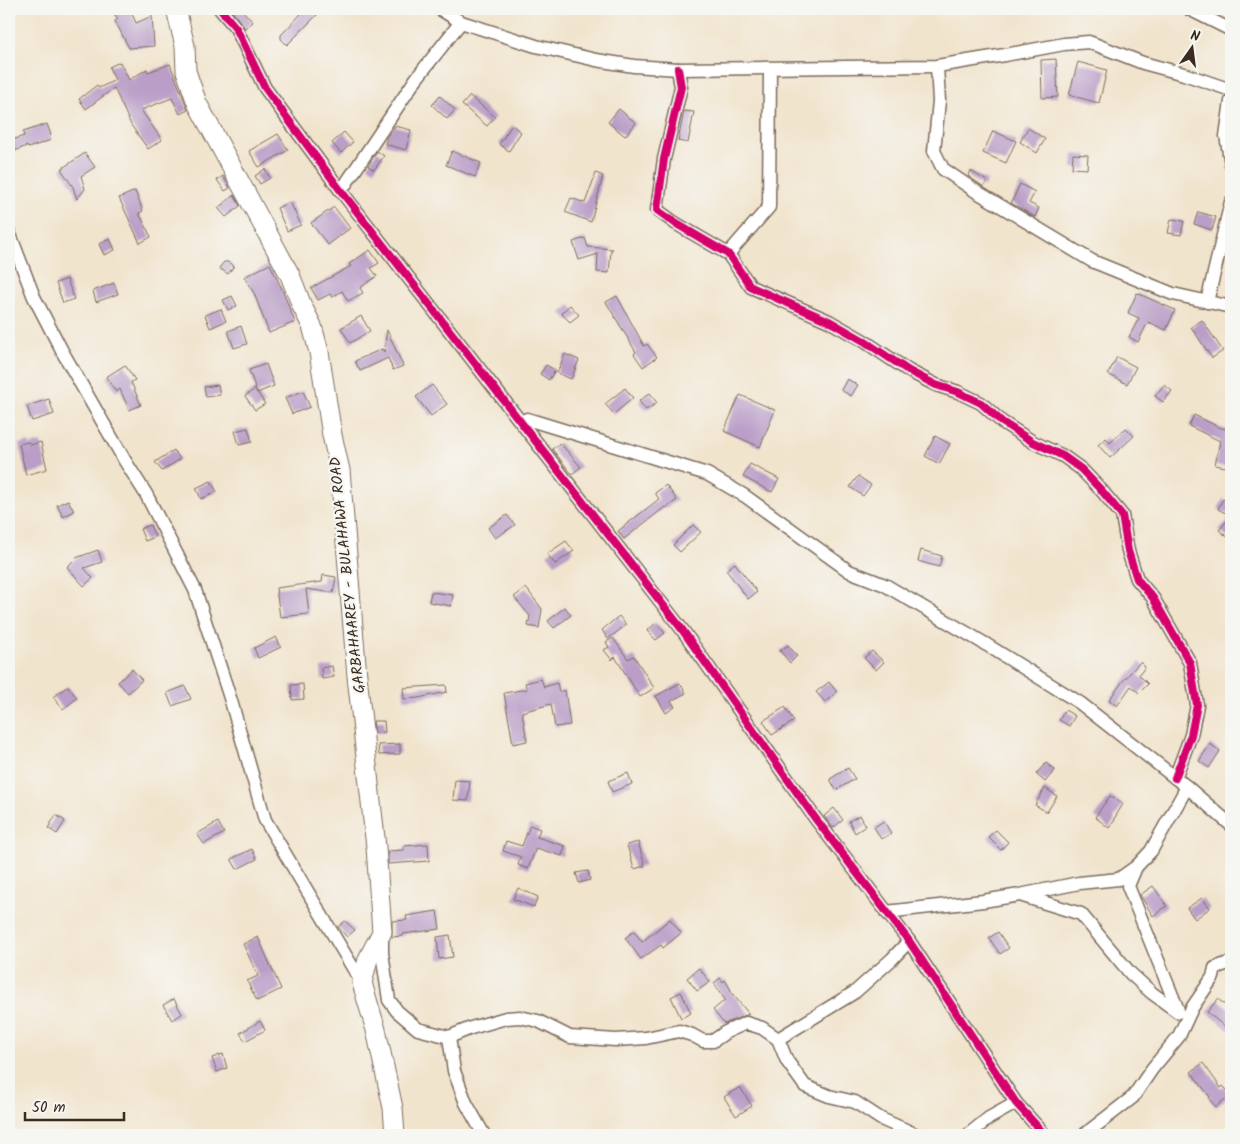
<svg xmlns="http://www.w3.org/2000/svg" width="1240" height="1144" font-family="Kalam,sans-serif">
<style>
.building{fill:#ba9ec8}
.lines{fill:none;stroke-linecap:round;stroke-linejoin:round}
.minor-casing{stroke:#7b6b5b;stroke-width:15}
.secondary-casing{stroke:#7b6b5b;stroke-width:21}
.minor{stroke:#fff;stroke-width:12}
.secondary{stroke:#fff;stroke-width:19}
.cycleway-casing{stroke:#f6f6f2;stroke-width:11}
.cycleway{stroke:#d6006c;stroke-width:8}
.labels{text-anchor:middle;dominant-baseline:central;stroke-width:4.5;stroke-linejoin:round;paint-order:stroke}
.street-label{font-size:15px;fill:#3b2a1e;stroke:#f6f6f2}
</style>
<rect width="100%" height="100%" fill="#f6f6f2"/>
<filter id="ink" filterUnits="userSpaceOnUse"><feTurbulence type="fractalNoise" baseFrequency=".02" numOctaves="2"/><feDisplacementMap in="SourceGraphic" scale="10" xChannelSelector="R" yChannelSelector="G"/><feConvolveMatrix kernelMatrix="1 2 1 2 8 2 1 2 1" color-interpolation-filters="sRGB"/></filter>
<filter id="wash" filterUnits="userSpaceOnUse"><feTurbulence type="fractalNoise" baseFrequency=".0096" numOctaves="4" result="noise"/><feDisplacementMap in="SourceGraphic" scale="20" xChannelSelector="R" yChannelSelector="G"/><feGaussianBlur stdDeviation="1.12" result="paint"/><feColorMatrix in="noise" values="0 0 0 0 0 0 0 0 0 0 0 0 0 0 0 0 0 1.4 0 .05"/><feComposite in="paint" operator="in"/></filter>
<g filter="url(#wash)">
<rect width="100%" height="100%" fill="#f1e4cd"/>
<g id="blocks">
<g class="building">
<polygon points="111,9 130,9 136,23 152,16 154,46 129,48 115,21 118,19"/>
<polygon points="235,9 241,9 253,22 245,28 232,11"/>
<polygon points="292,9 323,9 287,45 281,39 281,35 301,14"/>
<polygon points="1056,59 1058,97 1042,98 1041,60"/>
<polygon points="120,62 129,80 147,69 148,72 170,64 188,110 180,114 172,98 141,110 162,140 148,149 131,125 114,88 86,109 79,99 97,85 99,88 115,80 109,67"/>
<polygon points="1078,62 1107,70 1099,103 1069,95"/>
<polygon points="440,96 455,110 447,119 432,105"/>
<polygon points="470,96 495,117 487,126 462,105"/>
<polygon points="619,109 636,123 625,136 608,122"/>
<polygon points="684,111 694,112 688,143 678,141"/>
<polygon points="47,124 51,135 49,137 51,140 28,148 27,146 9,153 9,141 24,136 23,132"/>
<polygon points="512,125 521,132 509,151 499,144"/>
<polygon points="395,126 411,130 406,150 385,144 387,137"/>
<polygon points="1028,128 1045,139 1037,153 1020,142"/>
<polygon points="993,131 1016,141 1006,163 983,153"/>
<polygon points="344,132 353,142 341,153 332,143"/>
<polygon points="278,134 288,150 259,167 249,151"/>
<polygon points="377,151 384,156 374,170 368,166"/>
<polygon points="452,151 481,163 475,177 446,165"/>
<polygon points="85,153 95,167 81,176 85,189 77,199 73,187 61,169"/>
<polygon points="1073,154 1088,155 1087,169 1072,168"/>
<polygon points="265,169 270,178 260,184 255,176"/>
<polygon points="971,171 987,181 984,187 968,176"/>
<polygon points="596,173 603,176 591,222 565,212 571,198 585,203"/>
<polygon points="223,176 230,188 225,191 217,180"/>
<polygon points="1020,184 1035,192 1029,203 1039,208 1035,217 1011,203"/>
<polygon points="135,191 143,211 139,213 151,237 140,243 119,198"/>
<polygon points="234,195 240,206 226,217 218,208"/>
<polygon points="290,202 301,225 287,231 277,208"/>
<polygon points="334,207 350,228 328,245 311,223"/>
<polygon points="1198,212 1216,217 1212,230 1194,224"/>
<polygon points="1171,219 1184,221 1181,235 1168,233"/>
<polygon points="585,238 588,247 613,249 611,250 609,273 597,272 598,254 579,260 573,242"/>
<polygon points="110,239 115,250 104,255 99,244"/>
<polygon points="370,250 379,263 371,268 377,276 360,288 363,293 348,301 342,291 332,297 330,294 318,300 311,288 351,266 349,264"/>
<polygon points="224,262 228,262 234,266 228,274 219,268"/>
<polygon points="270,264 282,289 295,322 269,333 254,293 244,277"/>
<polygon points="67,279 74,299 63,303 56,283"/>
<polygon points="114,283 118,294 96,302 93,291"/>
<polygon points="1137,293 1175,310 1166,330 1148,322 1138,342 1129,337 1139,318 1128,313"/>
<polygon points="232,296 237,306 228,310 223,300"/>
<polygon points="617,296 644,346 647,344 657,357 643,367 634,354 636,352 606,302"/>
<polygon points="570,305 579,315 570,322 561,313"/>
<polygon points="221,309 226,321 210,328 205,315"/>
<polygon points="361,316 370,331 350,343 341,328"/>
<polygon points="1202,320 1223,351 1212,358 1191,327"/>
<polygon points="241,326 247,344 234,348 228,331"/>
<polygon points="387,330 403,366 393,370 388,358 360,371 355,361 382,349 384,352"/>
<polygon points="565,354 579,360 571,379 557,373"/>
<polygon points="1117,357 1136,367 1127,384 1108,374"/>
<polygon points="266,364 274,386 257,393 249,370"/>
<polygon points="125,365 135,380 131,382 141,405 129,410 120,389 116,392 106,377"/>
<polygon points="546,365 555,370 549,380 540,374"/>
<polygon points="847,379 858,385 851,396 841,390"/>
<polygon points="218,385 220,395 206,397 204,387"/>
<polygon points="432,385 447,404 431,416 416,397"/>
<polygon points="1164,385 1172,391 1163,402 1155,396"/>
<polygon points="625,388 633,398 614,414 605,404"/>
<polygon points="255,389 265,404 255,410 245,396"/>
<polygon points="303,391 310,407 292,414 285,398"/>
<polygon points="650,393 657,403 646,410 639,401"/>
<polygon points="740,395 775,410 760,447 724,431"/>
<polygon points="49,399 54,414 32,421 27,406"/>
<polygon points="1194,415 1221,428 1231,430 1231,468 1215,465 1220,441 1189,426"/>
<polygon points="248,428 252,442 239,445 235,431"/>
<polygon points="1126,428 1134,436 1110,458 1098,445 1106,438 1110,443"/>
<polygon points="935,436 950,444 939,464 925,456"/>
<polygon points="29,442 30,445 41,442 47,469 26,475 19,444"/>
<polygon points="560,443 581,467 572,474 552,449"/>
<polygon points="174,450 180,459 162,471 155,462"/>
<polygon points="750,464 779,479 772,492 743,477"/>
<polygon points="858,476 871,485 863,496 850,487"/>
<polygon points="211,481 217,492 201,499 196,488"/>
<polygon points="666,485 677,500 666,508 665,507 624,539 618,531 659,499 655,493"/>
<polygon points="1223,499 1231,504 1231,540 1219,530 1231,516 1218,509"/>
<polygon points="68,500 74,511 63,517 57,505"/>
<polygon points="507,515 515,525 495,538 488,528"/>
<polygon points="150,525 155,537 145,541 140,529"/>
<polygon points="693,525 701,532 680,552 673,545"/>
<polygon points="566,541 574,551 555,564 547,554"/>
<polygon points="98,550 102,562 84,568 93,578 84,586 67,567 76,558"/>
<polygon points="921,550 942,556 939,567 918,561"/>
<polygon points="735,563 757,592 748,599 726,570"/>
<polygon points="323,575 336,577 333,593 306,589 309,614 280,617 276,588 322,582"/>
<polygon points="526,588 542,609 539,628 528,626 530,616 514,597"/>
<polygon points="431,592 453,595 451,606 429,602"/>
<polygon points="565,607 571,615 554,628 548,621"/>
<polygon points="619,616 626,625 608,639 602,630"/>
<polygon points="656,623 665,633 656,640 647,631"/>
<polygon points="276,637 281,647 258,658 254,648"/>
<polygon points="613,638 628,659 634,656 654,688 640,697 615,657 612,660 604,650 609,647 606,642"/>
<polygon points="788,645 797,656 790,663 780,651"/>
<polygon points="872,651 884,662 876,670 864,658"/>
<polygon points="1140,662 1145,667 1139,675 1148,684 1139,693 1131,686 1117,706 1109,700 1123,681"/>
<polygon points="332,666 334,677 322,679 321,668"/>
<polygon points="132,669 142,680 128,693 118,682"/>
<polygon points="541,679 544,687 557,683 559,692 565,690 570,725 555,727 551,704 522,712 527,741 513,744 504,693 527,689 525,683"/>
<polygon points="829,682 837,692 825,702 816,692"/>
<polygon points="680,683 686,693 671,701 675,707 666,713 656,696"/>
<polygon points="303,684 304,699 292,700 291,685"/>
<polygon points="446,685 447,692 418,698 404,699 403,688"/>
<polygon points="68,686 77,698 63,709 53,697"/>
<polygon points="185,686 191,699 172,706 167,693"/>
<polygon points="785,707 794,721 772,735 763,721"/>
<polygon points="1065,710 1075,716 1069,726 1059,720"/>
<polygon points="373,721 384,721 385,732 375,733"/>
<polygon points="400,744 400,754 379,755 378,745"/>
<polygon points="1210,744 1220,751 1209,768 1199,761"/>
<polygon points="1046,763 1055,770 1045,782 1036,774"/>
<polygon points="848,768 855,779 836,790 830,779"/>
<polygon points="628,773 632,784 612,792 608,781"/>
<polygon points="455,780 470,781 468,801 453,800"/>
<polygon points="1045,788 1057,796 1047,812 1035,805"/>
<polygon points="1110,796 1123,804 1114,819 1115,820 1109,828 1095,817"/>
<polygon points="834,808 843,820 833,828 824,816"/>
<polygon points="56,815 65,821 57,834 48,828"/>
<polygon points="860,815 866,826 855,833 849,821"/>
<polygon points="884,821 891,834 881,839 874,827"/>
<polygon points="218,822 224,833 204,844 197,834"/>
<polygon points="530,825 540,829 537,837 565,846 562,856 536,848 528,869 518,865 521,857 503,851 506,841 522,846"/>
<polygon points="996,830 1008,842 1001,850 988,837"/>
<polygon points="638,842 645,866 634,869 627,845"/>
<polygon points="428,844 429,861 388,864 388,851 404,850 404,846"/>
<polygon points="252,849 257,859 237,869 231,859"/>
<polygon points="588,871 590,880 579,883 576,873"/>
<polygon points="1153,886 1167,906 1153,916 1140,895"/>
<polygon points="518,888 538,897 534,907 513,899"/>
<polygon points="1202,898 1210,908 1195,919 1187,908"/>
<polygon points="437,911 440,929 403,934 403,936 392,937 392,921 407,920 406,916"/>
<polygon points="670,919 681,933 663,948 661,945 641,959 625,938 634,931 642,942"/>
<polygon points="345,921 355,930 347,937 338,927"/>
<polygon points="998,932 1009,948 1000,954 989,938"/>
<polygon points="450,935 453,957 439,959 437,937"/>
<polygon points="258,937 281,989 257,1001 247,981 258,976 243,944"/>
<polygon points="699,968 710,982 697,991 687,978"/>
<polygon points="720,978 723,982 725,980 731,990 730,991 749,1014 747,1015 743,1016 724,1024 713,1010 725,1000 714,983"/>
<polygon points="681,992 691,1013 681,1018 671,997"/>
<polygon points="174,999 182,1014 172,1020 163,1005"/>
<polygon points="1218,999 1231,1010 1231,1032 1207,1012"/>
<polygon points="260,1021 265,1030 245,1041 240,1033"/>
<polygon points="223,1054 227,1068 217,1072 212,1058"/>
<polygon points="1203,1063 1221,1088 1223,1086 1231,1094 1216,1107 1209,1099 1210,1097 1191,1072"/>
<polygon points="740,1087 752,1106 736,1116 724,1097"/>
</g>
</g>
</g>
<g filter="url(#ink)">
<use href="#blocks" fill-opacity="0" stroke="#7b6b5b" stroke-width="1"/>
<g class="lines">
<defs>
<g id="minor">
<polyline points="220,9 236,28 265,88 341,191 681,628 815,818 909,941 1016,1103 1045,1135"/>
<polyline points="440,9 461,22 536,46 596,60 634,66 678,69 937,66 1005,55 1064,44 1089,42 1143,63 1184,74 1231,90"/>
<polyline points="1189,9 1231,30"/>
<polyline points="937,66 939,101 934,151 943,169 974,190 1092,261 1173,294 1231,307"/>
<polyline points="678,69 681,87 664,159 657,210 675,223 728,254 751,287 829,321 864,341 909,371 936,385 958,392 981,403 1002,422 1033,442 1063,456 1081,469 1102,491 1122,515 1128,551 1137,579 1153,598 1190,663 1197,705 1191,735 1175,778"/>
<polyline points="1231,101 1226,136 1231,164"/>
<polyline points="341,191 416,79 461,22"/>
<polyline points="9,232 34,297 62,351 125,461 146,494 195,590 231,701 265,820 362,983"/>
<polyline points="728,254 769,207 770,69"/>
<polyline points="1207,302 1231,202"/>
<polyline points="522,422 527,419 707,474 745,496 849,571 885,585 987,645 1080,703 1187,787 1231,825"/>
<polyline points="1136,867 1128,886 1178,1010"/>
<polyline points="1023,896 1081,914 1130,973 1152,993 1178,1012"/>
<polyline points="886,912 983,901 1020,895 1079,883 1119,879 1136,867 1151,851 1187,787"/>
<polyline points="382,937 382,953 389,1000 397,1011 418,1029 449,1037 471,1028 506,1018 520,1017 538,1021 570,1037 616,1040 646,1038 679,1031 692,1035 703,1041 713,1041 726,1032 746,1023 762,1028 778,1039 855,992 892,959 909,941"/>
<polyline points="449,1037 454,1071 466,1103 484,1135"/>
<polyline points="778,1039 787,1061 805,1086 829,1096 855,1102 881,1119 917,1135"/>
<polyline points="968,1135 989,1118 1016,1103"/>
<polyline points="1084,1135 1133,1097 1152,1069 1179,1036 1192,1008 1213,977 1215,968 1231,962"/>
</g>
<polyline id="secondary" points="176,9 185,46 186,71 197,103 290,275 302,306 312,326 319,352 332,435 340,470 357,676 376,847 382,932 368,959 362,983 376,1030 393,1108 395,1135"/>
</defs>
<use href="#minor" class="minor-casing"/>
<use href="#secondary" class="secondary-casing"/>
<use href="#minor" class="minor"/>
<use href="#secondary" class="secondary"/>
<defs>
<g id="cycleway">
<polyline points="220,9 236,28 265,88 341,191 681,628 815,818 909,941 1016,1103 1045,1135"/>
<polyline points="678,69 681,87 664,159 657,210 675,223 728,254 751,287 829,321 864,341 909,371 936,385 958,392 981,403 1002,422 1033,442 1063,456 1081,469 1102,491 1122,515 1128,551 1137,579 1153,598 1190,663 1197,705 1191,735 1175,778"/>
</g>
</defs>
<use href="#cycleway" class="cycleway-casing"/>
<use href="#cycleway" class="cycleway"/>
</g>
</g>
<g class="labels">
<g class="street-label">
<text transform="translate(348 575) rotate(-96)">GARBAHAAREY - BULAHAWA ROAD</text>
</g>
</g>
<rect width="1240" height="1144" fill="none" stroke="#f6f6f2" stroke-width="30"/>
<g transform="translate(1192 48) rotate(14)" stroke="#f6f6f2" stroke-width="4" paint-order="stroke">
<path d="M0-4L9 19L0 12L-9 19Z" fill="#3b2a1e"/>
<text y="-8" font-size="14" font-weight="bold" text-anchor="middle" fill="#3b2a1e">N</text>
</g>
<path d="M25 1112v8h99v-8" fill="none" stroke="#3b2a1e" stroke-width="2.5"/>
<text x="32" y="1112" font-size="15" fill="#3b2a1e" stroke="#f6f6f2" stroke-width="4" paint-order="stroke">50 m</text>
</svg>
